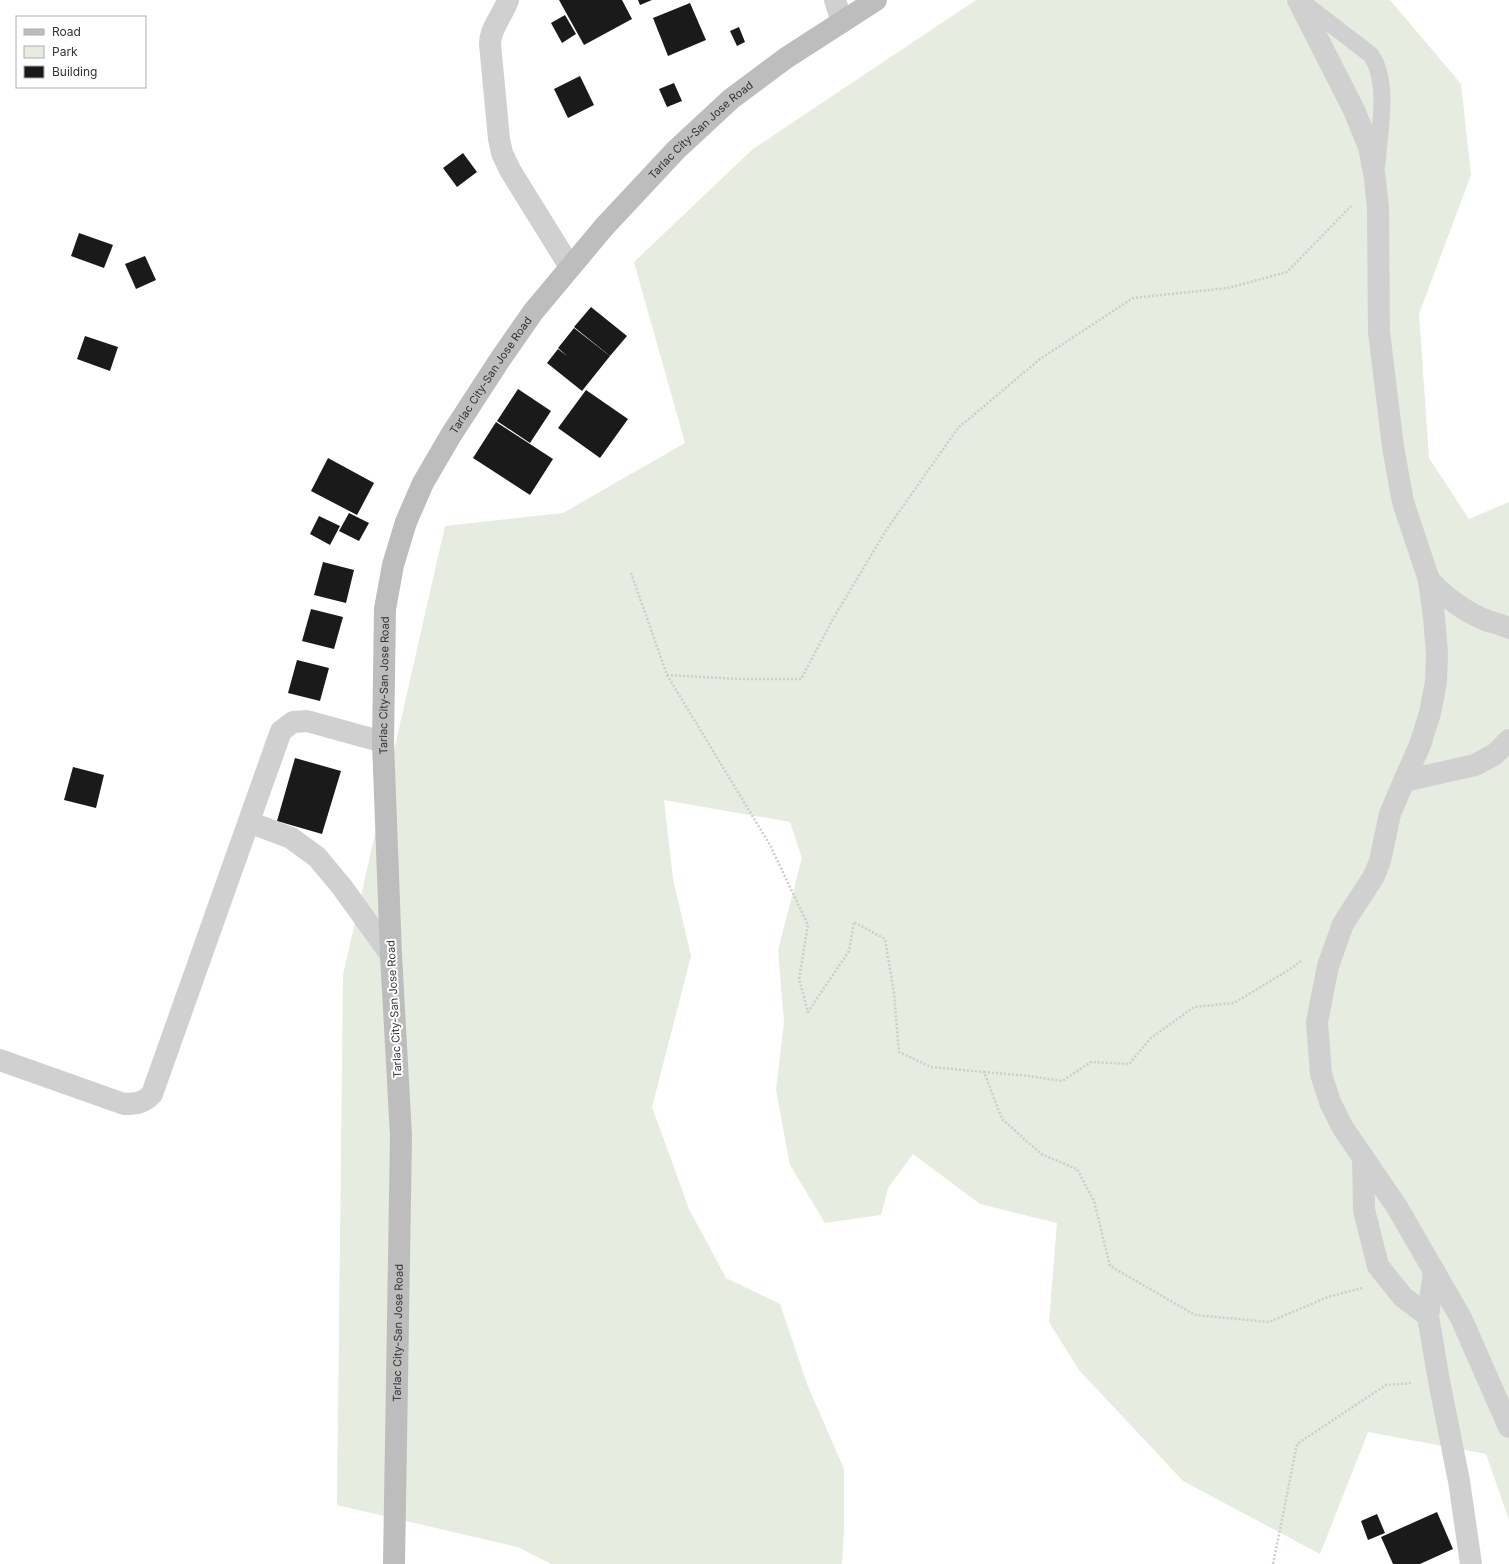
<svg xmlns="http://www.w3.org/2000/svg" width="1509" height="1564" font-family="Inter,sans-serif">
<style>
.green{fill:#e6ecdf}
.building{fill:#1a1a1a}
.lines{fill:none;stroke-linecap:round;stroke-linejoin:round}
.path{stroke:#cdcdcd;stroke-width:2.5;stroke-dasharray:2 2;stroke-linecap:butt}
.lane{stroke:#d0d0d0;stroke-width:17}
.street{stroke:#d0d0d0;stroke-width:22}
.secondary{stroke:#bdbdbd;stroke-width:22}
.labels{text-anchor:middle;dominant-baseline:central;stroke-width:4;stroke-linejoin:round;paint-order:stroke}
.street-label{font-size:11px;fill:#333;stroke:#fff}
</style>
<rect width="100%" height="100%" fill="#fff"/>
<polygon class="green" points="976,0 1390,0 1461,84 1471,175 1419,314 1429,458 1469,519 1509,502 1509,1520 1486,1454 1368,1432 1320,1554 1183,1481 1079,1370 1049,1322 1057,1223 980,1204 913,1154 888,1188 881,1215 825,1223 790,1165 776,1090 784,1022 778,950 802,858 790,822 664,800 673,879 691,956 652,1107 689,1209 726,1278 780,1304 807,1384 844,1469 844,1529 842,1564 551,1564 518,1547 337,1505 343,975 445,526 563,513 685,443 634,262 753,149"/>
<g class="building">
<polygon points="559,0 622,0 632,19 584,45"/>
<polygon points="638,0 652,0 640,5"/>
<polygon points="690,3 706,40 668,56 653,18"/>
<polygon points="565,15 576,34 562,43 551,23"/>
<polygon points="739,27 745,42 737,46 730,31"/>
<polygon points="580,76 594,105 568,118 554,89"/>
<polygon points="674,83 682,101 667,107 659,89"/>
<polygon points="463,153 477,172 457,187 443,168"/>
<polygon points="79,233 113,245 104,268 71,256"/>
<polygon points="145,256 156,280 136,289 125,264"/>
<polygon points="591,307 627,336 610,356 574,327"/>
<polygon points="574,328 610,356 582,391 547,363 558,349 567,356 558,348"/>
<polygon points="85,336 118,347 110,371 77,359"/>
<polygon points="518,389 551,411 530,443 497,421"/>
<polygon points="586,390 628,419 600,458 558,428"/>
<polygon points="496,422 553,459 530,495 473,458"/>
<polygon points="328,458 374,483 357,515 311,491"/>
<polygon points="349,513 369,523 359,541 339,531"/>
<polygon points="319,516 340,526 330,545 310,534"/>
<polygon points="323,562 354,570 346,603 314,595"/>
<polygon points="311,609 343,617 334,649 302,641"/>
<polygon points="297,660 329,668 320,701 288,693"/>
<polygon points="295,758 341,771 322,834 277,821"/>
<polygon points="73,767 104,775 96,808 64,800"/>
<polygon points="1437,1512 1453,1549 1420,1564 1393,1564 1381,1537"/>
<polygon points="1377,1514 1385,1533 1368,1540 1361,1521"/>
</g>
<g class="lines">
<g class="path">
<polyline points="631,573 667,675 770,845 808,925 799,979 808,1012 849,951 854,922 885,939 894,993 899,1052 931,1067 984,1072 1002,1119 1041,1154 1077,1169 1094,1201 1110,1266 1195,1315 1269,1322 1328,1297 1362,1288"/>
<polyline points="667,675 740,679 801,679 834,617 887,529 958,428 1040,359 1133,298 1228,288 1287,272 1351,206"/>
<polyline points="984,1072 1029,1076 1062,1081 1091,1062 1129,1064 1151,1038 1194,1007 1234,1003 1292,968 1301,961"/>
<polyline points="1273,1564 1297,1444 1386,1385 1412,1383"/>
</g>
<path class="lane" d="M1301 1 1371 55C1390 83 1379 131 1377 164"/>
<g class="street">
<path d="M508 0C503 15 490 28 490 44L499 139 502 153 510 170 570 267"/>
<polyline points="835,0 842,22"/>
<polyline points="1298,0 1354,110 1369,147 1375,179 1378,209 1379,332 1393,447 1403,502 1429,580 1434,617 1437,654 1436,682 1430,713 1420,745 1404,781 1390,814 1380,861 1374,876 1343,924 1328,966 1317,1022 1321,1074 1330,1102 1343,1128 1397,1207 1461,1318 1509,1427"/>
<path d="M1429 580C1446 598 1465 612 1488 621 1495 623 1502 625 1509 628"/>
<polyline points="1404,781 1475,765 1495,754 1509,740"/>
<polyline points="249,822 291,838 317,857 342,887 391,955"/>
<path d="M0 1060 124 1104C136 1104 144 1103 152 1094L281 731 293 722 307 721 383 742"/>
<polyline points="1363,1157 1364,1210 1378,1266 1403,1297 1428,1316"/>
<polyline points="1434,1271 1428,1316 1439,1381 1459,1481 1471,1564"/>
</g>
<path class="secondary" id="s1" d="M394 1564 401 1136 391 955 383 742 385 609 393 565 406 522 423 483 451 435 499 361 533 312 604 227 676 150 731 99 786 58 876 0"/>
</g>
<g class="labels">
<g class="street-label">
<text stroke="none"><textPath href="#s1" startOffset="1539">Tarlac City-San Jose Road</textPath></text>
<text stroke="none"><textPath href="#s1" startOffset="1215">Tarlac City-San Jose Road</textPath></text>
<text stroke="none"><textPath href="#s1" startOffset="879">Tarlac City-San Jose Road</textPath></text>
<text transform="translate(394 1009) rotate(-93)">Tarlac City-San Jose Road</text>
<text stroke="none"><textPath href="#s1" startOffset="231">Tarlac City-San Jose Road</textPath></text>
</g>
</g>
<rect x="16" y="16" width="130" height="72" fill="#ffffff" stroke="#adadad"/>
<rect x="24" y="29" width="20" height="6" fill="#bdbdbd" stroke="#adadad"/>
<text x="52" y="36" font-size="12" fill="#333333">Road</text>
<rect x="24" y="46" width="20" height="12" fill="#e6ecdf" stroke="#adadad"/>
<text x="52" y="56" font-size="12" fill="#333333">Park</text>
<rect x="24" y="66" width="20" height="12" fill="#1a1a1a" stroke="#adadad"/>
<text x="52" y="76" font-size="12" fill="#333333">Building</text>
</svg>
